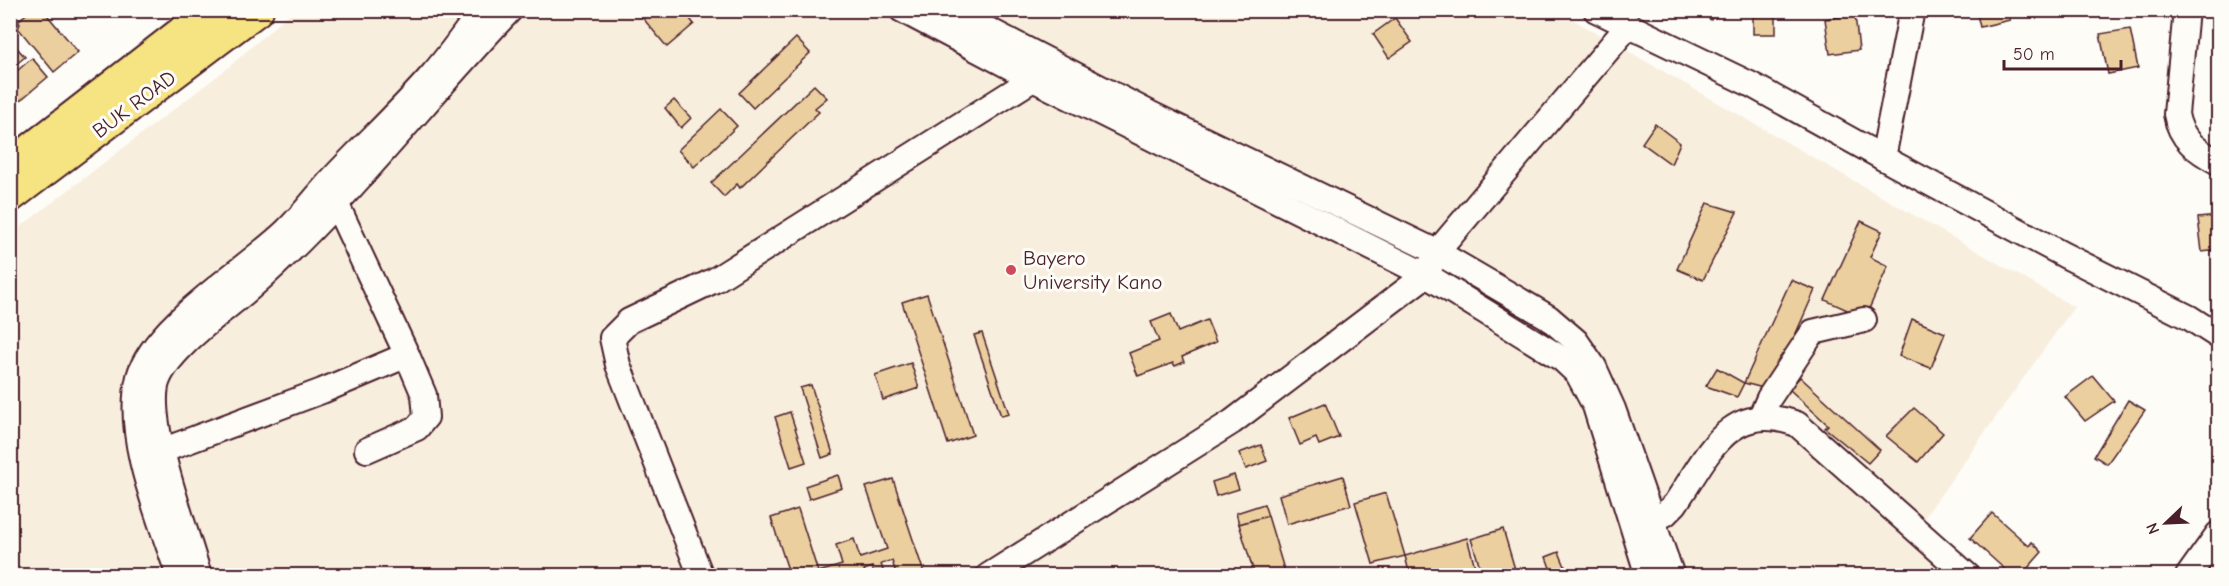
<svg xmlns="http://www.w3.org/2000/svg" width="2229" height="586" font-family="'Comic Neue',sans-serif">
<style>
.built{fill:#f8eedd}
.building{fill:#ebcf9f;stroke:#4a1f2b;stroke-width:1.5}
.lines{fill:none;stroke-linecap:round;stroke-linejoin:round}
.minor-casing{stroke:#4a1f2b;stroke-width:28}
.major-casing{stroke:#4a1f2b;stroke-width:34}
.minor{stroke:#fdfcf7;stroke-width:24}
.major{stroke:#f6e381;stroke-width:30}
.poi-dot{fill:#d1495b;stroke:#fdfcf7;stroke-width:2}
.labels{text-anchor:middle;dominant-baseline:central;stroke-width:6;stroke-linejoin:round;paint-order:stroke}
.street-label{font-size:21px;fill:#4a1f2b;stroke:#fdfcf7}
.poi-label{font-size:21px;fill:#4a1f2b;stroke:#fdfcf7;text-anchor:start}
</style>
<rect width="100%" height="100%" fill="#fdfcf7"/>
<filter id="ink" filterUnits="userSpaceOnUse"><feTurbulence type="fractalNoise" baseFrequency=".0167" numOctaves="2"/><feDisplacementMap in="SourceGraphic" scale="12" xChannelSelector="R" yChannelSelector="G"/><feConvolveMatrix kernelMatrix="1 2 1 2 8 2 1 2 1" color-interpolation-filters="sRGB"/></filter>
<g filter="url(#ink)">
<polygon class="built" points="292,11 1558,11 2074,307 1914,532 1963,575 11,576 11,234 229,67"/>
<g class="building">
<polygon points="31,10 43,10 78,52 54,72 18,28 20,24 18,21"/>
<polygon points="636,10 683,10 694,24 667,47"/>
<polygon points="1696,10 1717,10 1711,20"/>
<rect x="1753" y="10" width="23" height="24"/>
<polygon points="1976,10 2007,10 2010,20 1980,27"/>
<polygon points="1855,15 1859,50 1830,54 1825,19"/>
<polygon points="1395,18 1412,42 1389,58 1373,34"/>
<polygon points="2130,29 2138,68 2108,74 2100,34"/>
<polygon points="796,38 810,53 753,108 739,93"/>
<polygon points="10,40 25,57 10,69"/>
<polygon points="32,58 48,77 10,109 10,77"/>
<polygon points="814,85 827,98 815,108 819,112 740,188 737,184 724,197 711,183"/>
<polygon points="674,100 691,118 681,128 665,108"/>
<polygon points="721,109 737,126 694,167 678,150"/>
<polygon points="1655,124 1680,143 1671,164 1642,143"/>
<polygon points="1707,203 1737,212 1703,280 1677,269"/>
<polygon points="2218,216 2218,250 2202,252 2198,218"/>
<polygon points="1861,221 1882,231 1870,257 1888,266 1865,318 1825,300"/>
<polygon points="1791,280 1815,290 1771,390 1744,383"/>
<polygon points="927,294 973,435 948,444 902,302"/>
<polygon points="1171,314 1178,332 1207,320 1216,342 1182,357 1184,362 1175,366 1173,363 1138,376 1129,353 1159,341 1151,322"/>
<polygon points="1912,319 1945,333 1931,368 1899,356"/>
<polygon points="982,333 1009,414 1001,416 974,335"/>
<polygon points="911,363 919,388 883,400 875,375"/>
<polygon points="1717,368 1744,383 1737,397 1706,386"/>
<polygon points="2093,376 2114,401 2085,421 2065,397"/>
<polygon points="1800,377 1880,450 1868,463 1825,428 1828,425 1789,389"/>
<polygon points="811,385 833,454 822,458 800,388"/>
<polygon points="2128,400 2145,410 2107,464 2094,456"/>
<polygon points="1325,403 1339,437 1319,445 1316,438 1300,445 1289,418"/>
<polygon points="1914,408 1943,433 1918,462 1886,436"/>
<polygon points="790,412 806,462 791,467 775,417"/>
<polygon points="1261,445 1267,461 1246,469 1239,453"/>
<polygon points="838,475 842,488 809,499 805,486"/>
<polygon points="1234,475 1239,489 1216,496 1212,482"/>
<polygon points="1343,476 1351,505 1287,524 1279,495"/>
<polygon points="893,479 925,576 897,576 892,561 881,564 885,576 875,576 872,567 864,570 866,576 790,576 771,518 798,509 818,572 842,565 836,545 854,539 860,558 887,549 866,487"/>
<polygon points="1386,493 1405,556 1373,564 1355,502"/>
<polygon points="1264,504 1268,516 1239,524 1236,513"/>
<polygon points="1992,513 2029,546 2032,542 2042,552 2021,576 2007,576 2009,573 1970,538"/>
<polygon points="1268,516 1286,576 1255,576 1239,524"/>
<polygon points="1503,529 1517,576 1483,576 1471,539"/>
<polygon points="1467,538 1476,570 1458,576 1410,576 1405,556"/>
<polygon points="1559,552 1569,576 1553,576 1546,557"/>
<polygon points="2214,556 2218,559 2218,563 2211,576 2200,576"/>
<polygon points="1405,570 1407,576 1386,576"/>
</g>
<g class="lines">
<defs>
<g id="minor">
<polyline points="902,10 1033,79 1426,275 1562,359 1578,374 1595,406 1648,576"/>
<polyline points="950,10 1149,113 1437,252 1548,317 1576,341 1594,367 1613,409 1672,576"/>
<polyline points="1596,10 1750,84 1896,165 2064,255 2190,318 2218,336"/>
<path d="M2186 10 2176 114C2180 139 2197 151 2218 162"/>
<polyline points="1883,158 1912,10"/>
<polyline points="1761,416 1769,398 1813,332 1864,320"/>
<polyline points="367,450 417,428 426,417 424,395 407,355"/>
<polyline points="148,456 322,391 407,355 336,203 326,193"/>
<path d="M1639 524 1665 514 1675 504C1708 456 1728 399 1797 424L1968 576"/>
<path d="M179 576C160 519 124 437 139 377 152 326 248 268 286 231 303 215 318 194 334 177 366 143 401 111 432 75 450 55 465 32 482 10"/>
<path d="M199 576C186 529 148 431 156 386 163 353 224 311 249 289 345 205 422 102 510 10"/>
<polyline points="701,576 618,365 612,338 629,321 715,280 1033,79"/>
<polyline points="988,576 1232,422 1426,275 1437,252 1628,26"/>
<polyline points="2188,576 2218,534"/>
</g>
<g id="major">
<polyline points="10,165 210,10"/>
<polyline points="10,197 258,10"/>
</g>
</defs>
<use href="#minor" class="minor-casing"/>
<use href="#major" class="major-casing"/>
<use href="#minor" class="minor"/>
<use href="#major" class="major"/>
</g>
</g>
<circle class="poi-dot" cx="1011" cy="270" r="6"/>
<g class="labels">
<g class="street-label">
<text transform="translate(134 104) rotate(-37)">BUK ROAD</text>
</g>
<g class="poi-label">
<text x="1023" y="258">Bayero<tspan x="1023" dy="24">University Kano</tspan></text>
</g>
</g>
<rect width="2229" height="586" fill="none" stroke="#fdfcf7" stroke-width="36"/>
<rect x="18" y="18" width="2193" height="550" fill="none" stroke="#4a1f2b" stroke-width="2" filter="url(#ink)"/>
<g transform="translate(2166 523) rotate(247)" stroke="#fdfcf7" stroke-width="4.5" paint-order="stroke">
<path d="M0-4.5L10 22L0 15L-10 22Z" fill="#4a1f2b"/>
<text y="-9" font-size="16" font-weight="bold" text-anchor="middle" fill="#4a1f2b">N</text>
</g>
<path d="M2004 60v9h117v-9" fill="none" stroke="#4a1f2b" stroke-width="3"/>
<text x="2013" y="60" font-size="18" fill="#4a1f2b" stroke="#fdfcf7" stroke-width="4.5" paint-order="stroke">50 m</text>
</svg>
